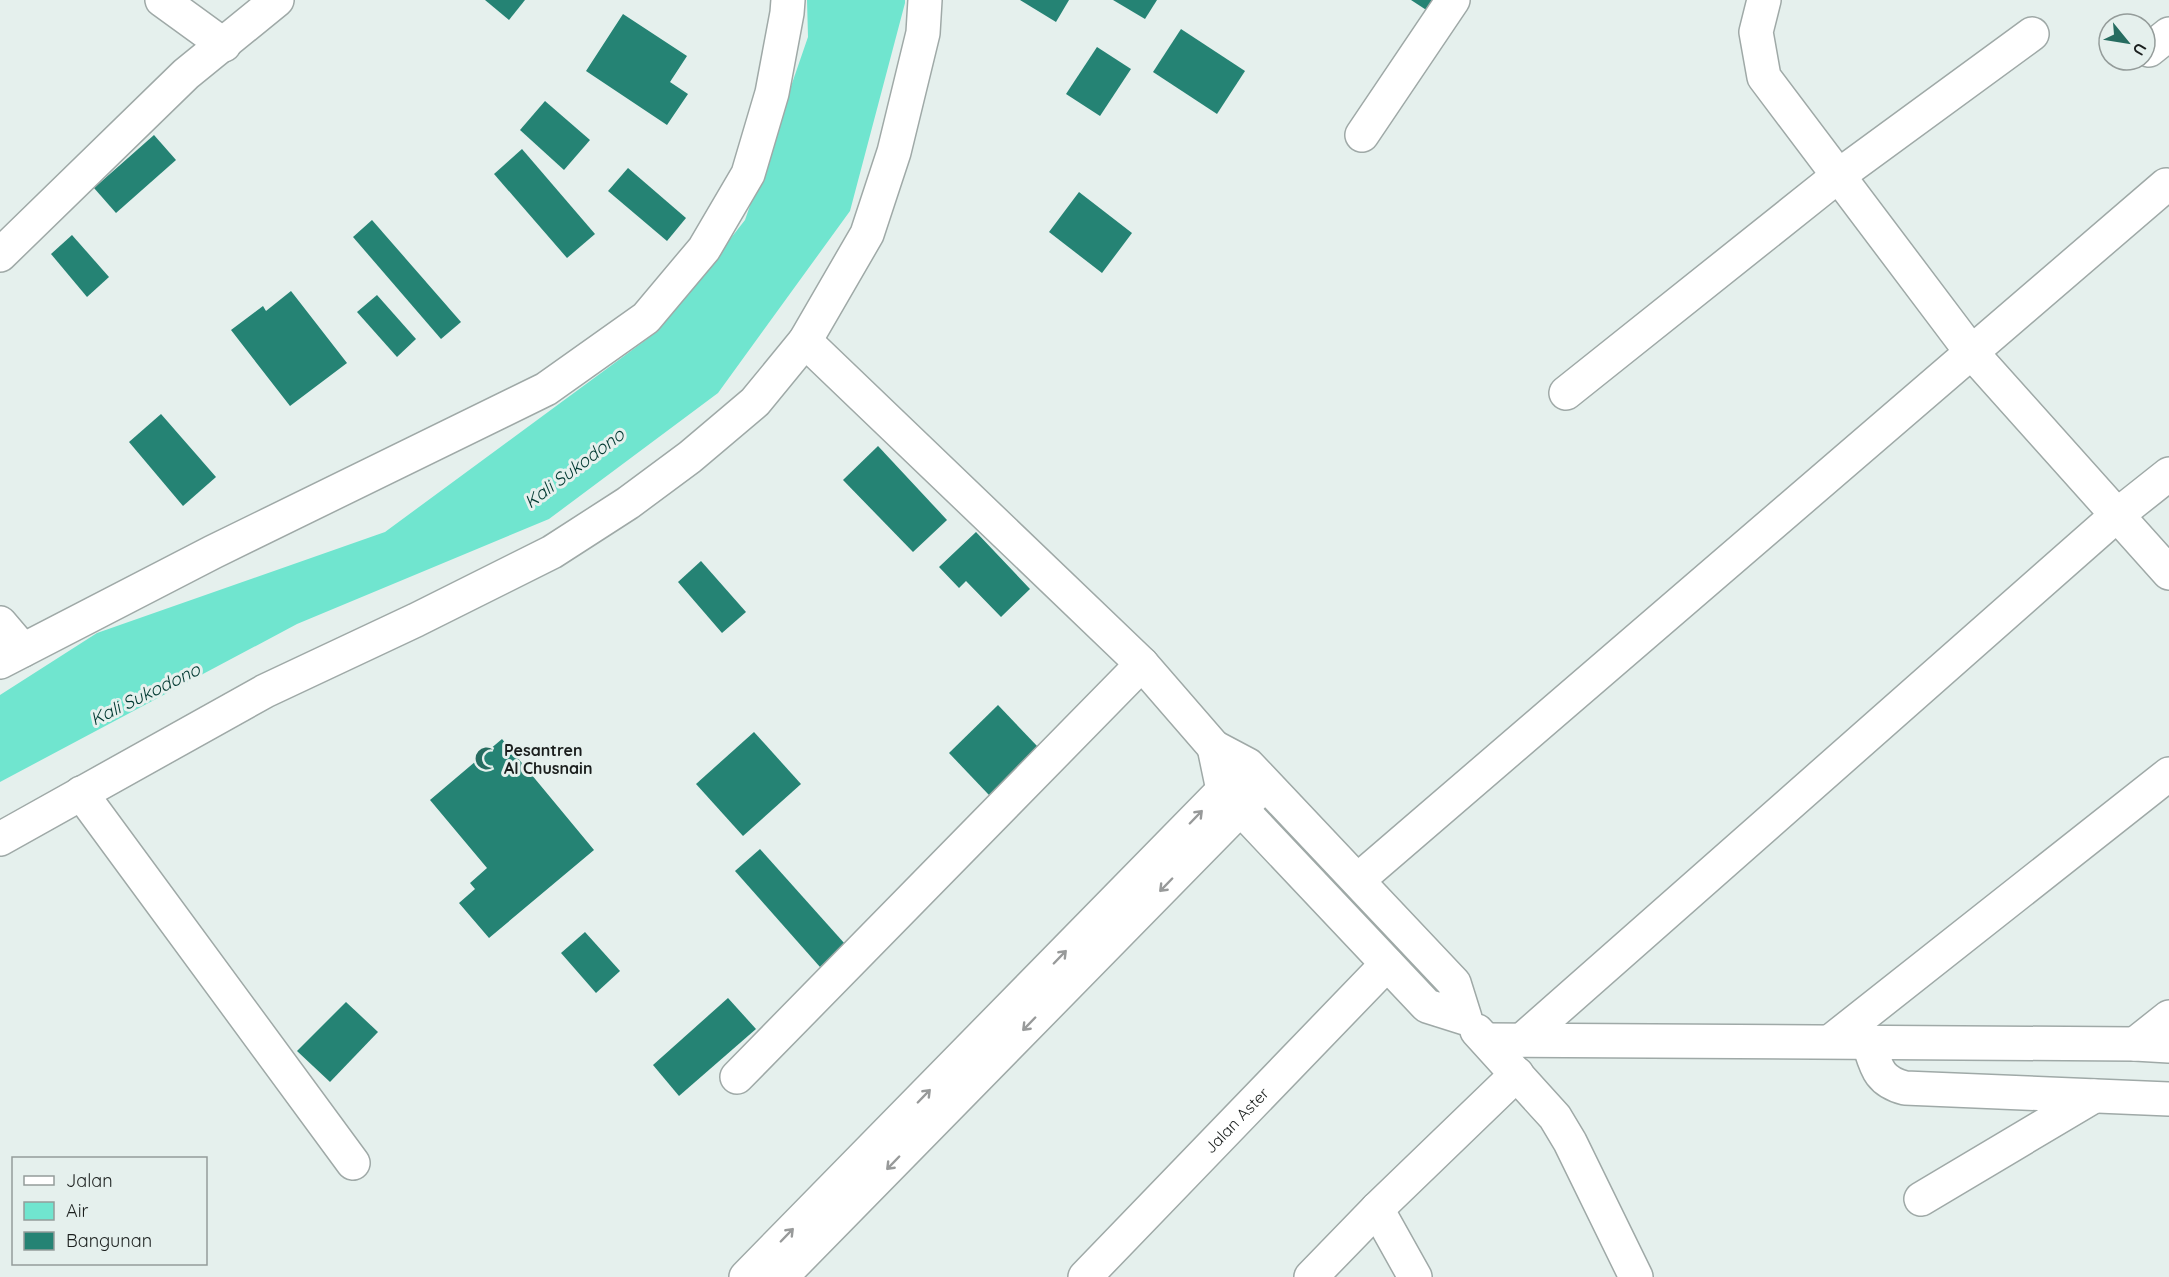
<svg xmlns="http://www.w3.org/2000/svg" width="2169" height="1277" font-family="Quicksand,sans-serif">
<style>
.water{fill:#70e5cf}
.building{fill:#258374}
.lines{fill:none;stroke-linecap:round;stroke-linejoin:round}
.street-casing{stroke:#9fa9a7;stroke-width:36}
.secondary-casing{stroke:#9fa9a7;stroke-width:36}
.street{stroke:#fff;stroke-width:33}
.secondary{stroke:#fff;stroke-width:33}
.oneway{stroke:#989a9a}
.labels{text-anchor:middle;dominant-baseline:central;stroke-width:6;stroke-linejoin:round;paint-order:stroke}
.poi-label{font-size:16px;font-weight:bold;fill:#1b1f1e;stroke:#e5f0ed;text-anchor:start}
.street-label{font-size:16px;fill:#1b1f1e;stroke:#e5f0ed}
.water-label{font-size:18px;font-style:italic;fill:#003931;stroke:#e5f0ed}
</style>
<rect width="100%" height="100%" fill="#e5f0ed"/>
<polygon class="water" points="807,0 905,0 905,3 850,211 718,393 549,519 297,624 0,782 0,695 97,633 385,532 658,331 745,220 808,37"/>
<g class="building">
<polygon points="485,0 525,0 509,20"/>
<polygon points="1020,0 1069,0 1056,22"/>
<polygon points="1113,0 1157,0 1145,19"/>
<polygon points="1411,0 1444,0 1434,15"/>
<polygon points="623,14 687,56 670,82 688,94 667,125 586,71"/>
<polygon points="1181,29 1245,71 1217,114 1153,72"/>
<polygon points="1097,47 1131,69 1100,116 1066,94"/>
<polygon points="545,101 590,140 564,170 520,130"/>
<polygon points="154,135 176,160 116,213 94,188"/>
<polygon points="522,149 595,234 567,258 494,174"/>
<polygon points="628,168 686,218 667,241 608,191"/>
<polygon points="1079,192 1132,233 1102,273 1049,232"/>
<polygon points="372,220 461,322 441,339 353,237"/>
<polygon points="72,235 109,277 87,297 51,254"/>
<polygon points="291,291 347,363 290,406 231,330 263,306 266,311"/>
<polygon points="377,295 416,339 397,357 357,312"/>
<polygon points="161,414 216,477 183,506 129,442"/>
<polygon points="878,446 947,520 913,552 843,480"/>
<polygon points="976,532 1030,589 1001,617 966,581 959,588 939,567"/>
<polygon points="701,561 746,612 722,633 678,582"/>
<polygon points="998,705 1038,747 989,795 949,753"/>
<polygon points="754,732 801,784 743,836 696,784"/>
<polygon points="502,739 594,850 489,938 459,903 475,889 470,883 487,868 430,800"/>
<polygon points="760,849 845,944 820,967 735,871"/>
<polygon points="585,932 620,971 596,993 561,953"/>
<polygon points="728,998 756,1029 679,1096 653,1065"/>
<polygon points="346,1002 378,1032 330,1082 297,1051"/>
</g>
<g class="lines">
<defs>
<g id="street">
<polyline points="162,0 224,45"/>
<polyline points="1764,0 1756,32 1764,77 1972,353 2169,573"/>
<polyline points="2149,50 2169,34"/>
<polyline points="1362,135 1453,0"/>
<polyline points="0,255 186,74 277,0"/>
<polyline points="805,341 1142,664 1214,747"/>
<polyline points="1566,393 1838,176 2032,34"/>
<polyline points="0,623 23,650"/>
<polyline points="0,662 213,552 546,389 646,318 704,249 748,174 772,93 787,13 788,0"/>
<polygon points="1214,747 1248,765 1454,983 1465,1018 1427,1006 1223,790"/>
<polyline points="81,793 353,1163"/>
<polyline points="1358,880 2166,185"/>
<polyline points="1477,1031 1555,1117 1570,1142 1636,1277"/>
<polyline points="1486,1040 2135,1044 2169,1046"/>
<polyline points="1522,1040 2116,516 2169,474"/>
<polyline points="1831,1041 2169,774"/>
<path d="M1868 1041C1876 1065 1877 1081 1905 1088L2169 1099"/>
<polyline points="2135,1044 2169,1017"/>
<polyline points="737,1077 1142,664"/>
<polyline points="1921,1199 2094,1096"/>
<polyline points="1377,1209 1415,1277"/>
<polyline points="746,1277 1238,775"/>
<polyline points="781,1277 1256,793"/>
<path id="s1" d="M1085 1277 1387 964"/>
<polyline points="1311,1277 1377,1209 1517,1074"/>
</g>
<polyline id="secondary" points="0,839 265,691 416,620 552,552 628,503 690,457 755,402 805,341 867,234 894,152 923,33 925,0"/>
</defs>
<use href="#street" class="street-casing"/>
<use href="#secondary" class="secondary-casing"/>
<use href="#street" class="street"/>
<use href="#secondary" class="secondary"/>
</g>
<defs><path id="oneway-shaft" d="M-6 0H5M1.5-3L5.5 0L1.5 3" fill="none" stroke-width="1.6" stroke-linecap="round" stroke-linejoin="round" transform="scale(1.5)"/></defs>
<g class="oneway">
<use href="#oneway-shaft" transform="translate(1196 817) rotate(-46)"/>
<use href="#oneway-shaft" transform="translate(1166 885) rotate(134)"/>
<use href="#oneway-shaft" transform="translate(1060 957) rotate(-46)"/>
<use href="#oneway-shaft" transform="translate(1029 1024) rotate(134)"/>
<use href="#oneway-shaft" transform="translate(924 1096) rotate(-46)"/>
<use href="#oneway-shaft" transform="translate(893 1163) rotate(134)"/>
<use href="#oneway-shaft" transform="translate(787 1235) rotate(-46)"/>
</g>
<defs>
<symbol id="mosque-bare" viewBox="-9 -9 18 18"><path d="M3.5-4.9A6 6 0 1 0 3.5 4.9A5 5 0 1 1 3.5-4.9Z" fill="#266c60" stroke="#e5f0ed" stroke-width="2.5" paint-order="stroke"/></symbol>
</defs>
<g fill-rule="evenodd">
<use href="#mosque-bare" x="470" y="742" width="33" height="33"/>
</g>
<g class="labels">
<g class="poi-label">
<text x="504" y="750">Pesantren<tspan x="504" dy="18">Al Chusnain</tspan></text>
</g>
<g class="street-label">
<text stroke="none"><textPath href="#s1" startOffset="218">Jalan Aster</textPath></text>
</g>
<g class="water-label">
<text transform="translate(574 468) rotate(-37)">Kali Sukodono</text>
<text transform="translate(145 694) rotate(-26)">Kali Sukodono</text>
</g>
</g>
<rect x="12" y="1157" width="195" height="108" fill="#e5f0ed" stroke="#949c9a" stroke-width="1.5"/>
<rect x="24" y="1176" width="30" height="9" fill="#ffffff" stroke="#949c9a" stroke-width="1.5"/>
<text x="66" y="1187" font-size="18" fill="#1b1f1e">Jalan</text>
<rect x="24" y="1202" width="30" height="18" fill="#70e5cf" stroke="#949c9a" stroke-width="1.5"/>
<text x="66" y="1217" font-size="18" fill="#1b1f1e">Air</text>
<rect x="24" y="1232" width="30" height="18" fill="#258374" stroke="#949c9a" stroke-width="1.5"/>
<text x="66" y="1247" font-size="18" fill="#1b1f1e">Bangunan</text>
<g transform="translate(2127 42) rotate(120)"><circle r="28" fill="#e5f0ed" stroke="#949c9a" stroke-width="1.5"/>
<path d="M0-4.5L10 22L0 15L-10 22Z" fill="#266c60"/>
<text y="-9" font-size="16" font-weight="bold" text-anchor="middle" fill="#1b1f1e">U</text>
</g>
</svg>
